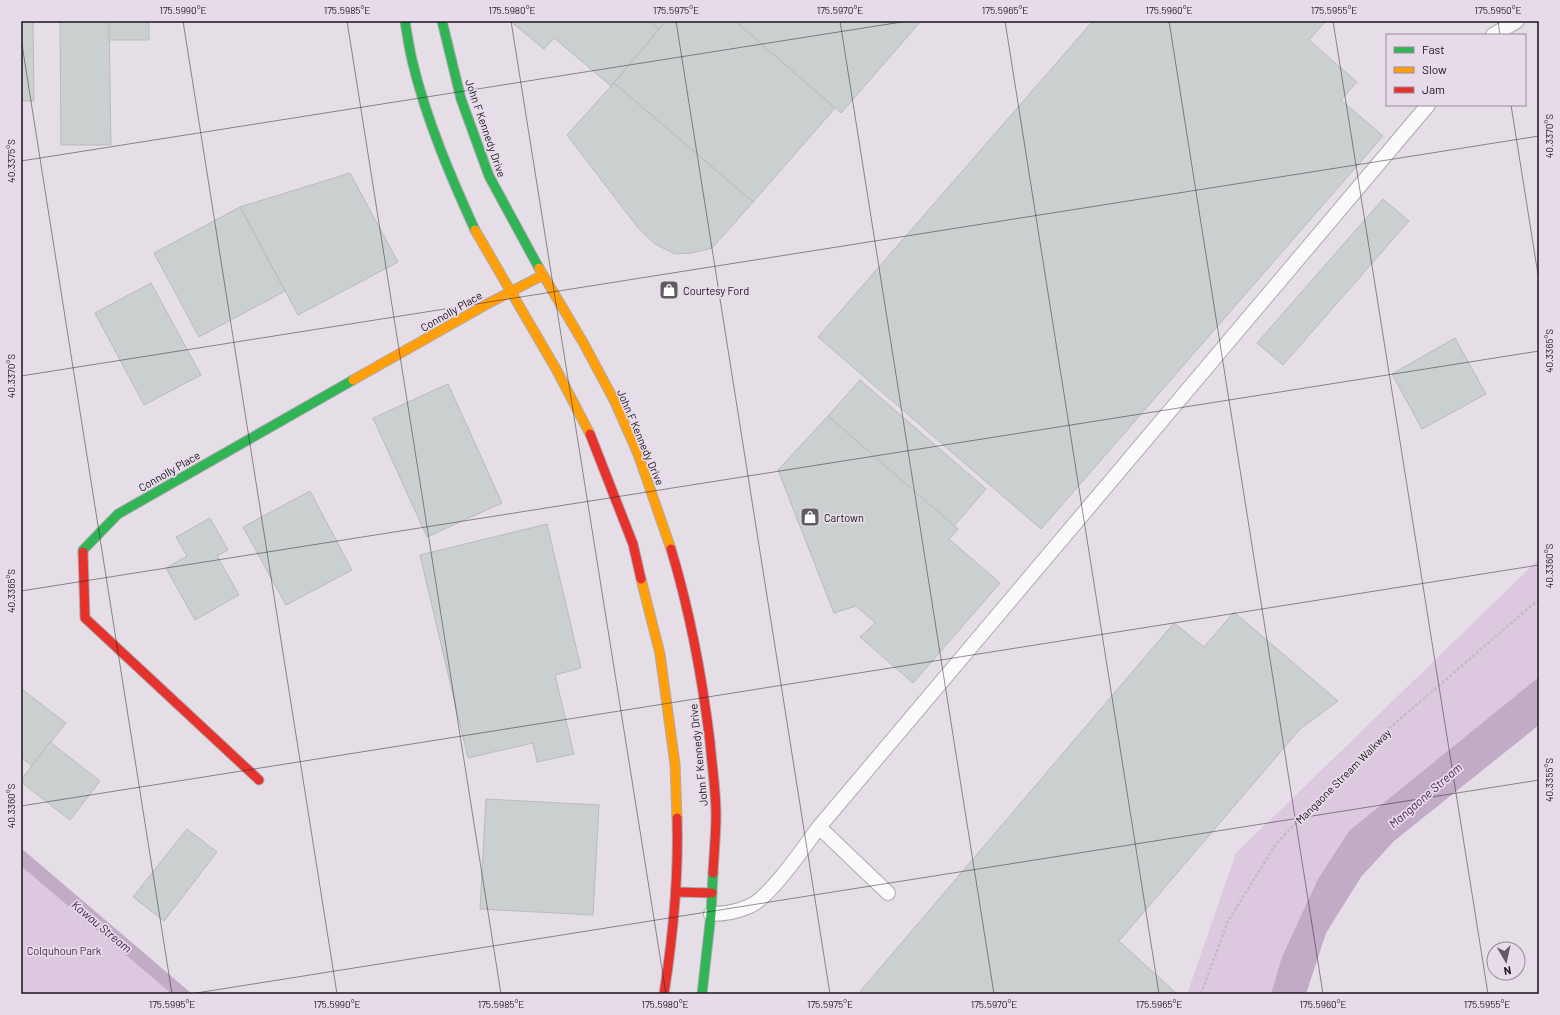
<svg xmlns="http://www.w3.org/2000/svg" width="1560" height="1015" font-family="Barlow,sans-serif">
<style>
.green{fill:#dcc9e0}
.water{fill:#c1abc6}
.building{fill:#cad0d0;stroke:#bababd}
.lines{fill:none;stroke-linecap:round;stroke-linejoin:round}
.lane-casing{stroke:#afaab0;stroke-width:16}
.fast-casing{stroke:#afaab0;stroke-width:11}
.slow-casing{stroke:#afaab0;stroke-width:11}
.jam-casing{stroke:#afaab0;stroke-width:11}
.path{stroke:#c0bec1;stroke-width:2.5;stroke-dasharray:3 2;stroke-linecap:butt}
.lane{stroke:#fbfafb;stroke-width:14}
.fast{stroke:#30b455;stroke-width:9}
.slow{stroke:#ff9f0a;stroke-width:9}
.jam{stroke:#e5322d;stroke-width:9}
.ticks{fill:none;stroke:#19151a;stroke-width:1;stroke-opacity:0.45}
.labels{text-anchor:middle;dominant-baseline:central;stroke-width:3.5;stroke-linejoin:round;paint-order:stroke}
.street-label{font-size:11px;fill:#19151a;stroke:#e7dbe9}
.poi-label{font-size:11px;fill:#19151a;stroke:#e7dbe9;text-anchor:start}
.park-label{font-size:11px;fill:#4d2855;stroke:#e7dbe9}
.water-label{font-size:12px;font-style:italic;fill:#492451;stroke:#e7dbe9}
.neatline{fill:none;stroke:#19151a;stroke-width:1.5}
.ticks-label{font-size:10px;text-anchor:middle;fill:#19151a}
</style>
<rect width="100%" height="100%" fill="#e5dee6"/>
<g class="green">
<polygon points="1539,559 1539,698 1388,824 1292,994 1187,994 1236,853"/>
<polygon points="21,858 182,994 21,994"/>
</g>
<g class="water">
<polygon points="1539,677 1539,725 1394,841 1361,877 1326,933 1306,994 1271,994 1282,957 1318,879 1349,831"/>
<polygon points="21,848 192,994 172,994 21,866"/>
</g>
<g class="building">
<polygon points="21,21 33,21 34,101 21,101"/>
<polygon points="60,21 109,21 111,145 61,145"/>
<rect x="109" y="21" width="40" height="19"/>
<polygon points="510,21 650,21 659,29 611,86 554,38 544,49"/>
<polygon points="650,21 666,21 659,29"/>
<polygon points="666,21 735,21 835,108 753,202 614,83"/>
<polygon points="735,21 921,21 841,113"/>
<polygon points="1093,21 1326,21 1309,40 1357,82 1341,100 1383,136 1041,529 818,337"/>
<polygon points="614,83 753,202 712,248 692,253 675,254 655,244 639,229 567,135"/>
<polygon points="350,173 398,262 298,315 240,207"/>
<polygon points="1383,199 1409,221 1283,365 1257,343"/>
<polygon points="240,207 285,291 199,337 154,253"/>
<polygon points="151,283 201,375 144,405 95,313"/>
<polygon points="1455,338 1486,394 1422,429 1392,374"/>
<polygon points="860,380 986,489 954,526 828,416"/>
<polygon points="448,384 502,503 427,537 373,418"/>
<polygon points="828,416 958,529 949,539 1000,583 913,683 860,637 875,623 856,606 834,613 778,470"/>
<polygon points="310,491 352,570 286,605 243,527"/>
<polygon points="210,518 228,550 217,556 239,595 195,620 166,568 187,556 176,537"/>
<polygon points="547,524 581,668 555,675 574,754 537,762 533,743 468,758 420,555"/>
<polygon points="1234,612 1338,701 1300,729 1119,941 1177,994 858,994 1174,623 1204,647"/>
<polygon points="23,690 66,723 32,766 21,757 21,692"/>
<polygon points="50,742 100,781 70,820 21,782 21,780"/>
<polygon points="486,799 599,805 593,915 480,909"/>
<polygon points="187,829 217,852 164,921 133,897"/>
</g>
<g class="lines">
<defs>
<g id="lane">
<polyline points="1493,35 1517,21"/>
<polyline points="819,827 888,893"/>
<path d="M711 914C723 914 739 911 750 906 771 896 804 847 819 827L1428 105"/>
</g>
<g id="fast">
<path d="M405 21C407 34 409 47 412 60 426 119 450 175 475 230"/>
<polyline points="442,21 461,99 489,176 539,268"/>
<polyline points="83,552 83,550 118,514 353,380"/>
<polyline points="702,994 711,914 713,873"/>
</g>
<g id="slow">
<polyline points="475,230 556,369 590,434"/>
<polyline points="539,268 584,344 615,402 638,454 671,549"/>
<polyline points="353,380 489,303 543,275"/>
<polyline points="641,579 660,654 675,764 677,818"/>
</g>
<g id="jam">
<polyline points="590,434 633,544 641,579"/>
<path d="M671 549C690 612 702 676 710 742 712 766 716 791 716 815 716 834 714 853 713 873"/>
<polyline points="83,552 85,618 259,780"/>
<polyline points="676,892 712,893"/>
<path d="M664 994C673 936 679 877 677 818"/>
</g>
</defs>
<use href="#lane" class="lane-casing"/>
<use href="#fast" class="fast-casing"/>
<use href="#slow" class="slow-casing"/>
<use href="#jam" class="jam-casing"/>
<polyline class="path" points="1201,994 1228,921 1276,844 1377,739 1539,599"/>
<use href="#lane" class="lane"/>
<use href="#fast" class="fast"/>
<use href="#slow" class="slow"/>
<use href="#jam" class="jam"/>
</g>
<path class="ticks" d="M183 21 337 994M347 21 501 994M511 21 666 994M676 21 830 994M840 21 994 994M1005 21 1159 994M1169 21 1323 994M1333 21 1488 994M1498 21 1500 35M21 38 172 994M1511 105 1539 281M21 161 908 21M21 376 1539 136M21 591 1539 351M21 806 1539 565M190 994 1539 780"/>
<defs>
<symbol id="shop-square" viewBox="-11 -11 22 22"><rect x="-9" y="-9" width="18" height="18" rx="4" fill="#605b61" stroke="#e7dbe9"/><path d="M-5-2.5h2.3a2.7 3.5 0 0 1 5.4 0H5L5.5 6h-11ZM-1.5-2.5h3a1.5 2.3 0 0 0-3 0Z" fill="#fff"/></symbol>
</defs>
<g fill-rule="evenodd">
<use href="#shop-square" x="658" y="279" width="22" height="22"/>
<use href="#shop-square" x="799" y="506" width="22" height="22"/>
</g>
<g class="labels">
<g class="street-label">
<text transform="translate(486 128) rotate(71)">John F Kennedy Drive</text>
<text transform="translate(451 311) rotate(-30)">Connolly Place</text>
<text transform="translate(641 437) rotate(67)">John F Kennedy Drive</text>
<text transform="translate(169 471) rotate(-30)">Connolly Place</text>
<text transform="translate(698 755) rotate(-96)">John F Kennedy Drive</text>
<text transform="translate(1343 776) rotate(-45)">Mangaone Stream Walkway</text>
</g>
<g class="poi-label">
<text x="683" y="290">Courtesy Ford</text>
<text x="824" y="517">Cartown</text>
</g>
<g class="park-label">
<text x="64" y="950">Colquhoun Park</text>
</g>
<g class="water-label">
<text transform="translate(1425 795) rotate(-41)">Mangaone Stream</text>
<text transform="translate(102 926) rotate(40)">Kawau Stream</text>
</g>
</g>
<rect width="1560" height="1015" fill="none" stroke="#e7dbe9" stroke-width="44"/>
<rect x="1386" y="34" width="140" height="72" fill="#e7dbe9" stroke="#958c96"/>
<rect x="1394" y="47" width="20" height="6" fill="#30b455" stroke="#958c96"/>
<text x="1422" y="54" font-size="12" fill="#19151a">Fast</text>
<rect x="1394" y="67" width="20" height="6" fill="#ff9f0a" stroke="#958c96"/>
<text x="1422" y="74" font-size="12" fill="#19151a">Slow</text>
<rect x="1394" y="87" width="20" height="6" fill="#e5322d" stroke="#958c96"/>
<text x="1422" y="94" font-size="12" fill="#19151a">Jam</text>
<g transform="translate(1506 961) rotate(171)"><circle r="19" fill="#e7dbe9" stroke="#958c96"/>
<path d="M0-3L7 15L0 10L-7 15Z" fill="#605b61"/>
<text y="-6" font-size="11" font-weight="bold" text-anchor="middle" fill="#19151a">N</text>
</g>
<rect x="22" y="22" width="1516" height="971" class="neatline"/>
<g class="ticks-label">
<text x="183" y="14">175.5990°E</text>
<text x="347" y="14">175.5985°E</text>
<text x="512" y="14">175.5980°E</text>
<text x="676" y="14">175.5975°E</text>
<text x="840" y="14">175.5970°E</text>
<text x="1005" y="14">175.5965°E</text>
<text x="1169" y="14">175.5960°E</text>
<text x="1334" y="14">175.5955°E</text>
<text x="1498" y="14">175.5950°E</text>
<text transform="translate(1549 136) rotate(-90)" y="4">40.3370°S</text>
<text transform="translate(11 161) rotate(-90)" y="4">40.3375°S</text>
<text transform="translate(1549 351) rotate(-90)" y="4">40.3365°S</text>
<text transform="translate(11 376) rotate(-90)" y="4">40.3370°S</text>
<text transform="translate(1549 566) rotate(-90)" y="4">40.3360°S</text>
<text transform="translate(11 591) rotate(-90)" y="4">40.3365°S</text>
<text transform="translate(1549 780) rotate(-90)" y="4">40.3355°S</text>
<text transform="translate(11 806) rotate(-90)" y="4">40.3360°S</text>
<text x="172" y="1008">175.5995°E</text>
<text x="337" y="1008">175.5990°E</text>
<text x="501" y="1008">175.5985°E</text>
<text x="665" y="1008">175.5980°E</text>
<text x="830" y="1008">175.5975°E</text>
<text x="994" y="1008">175.5970°E</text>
<text x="1159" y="1008">175.5965°E</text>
<text x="1323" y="1008">175.5960°E</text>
<text x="1487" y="1008">175.5955°E</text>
</g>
</svg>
